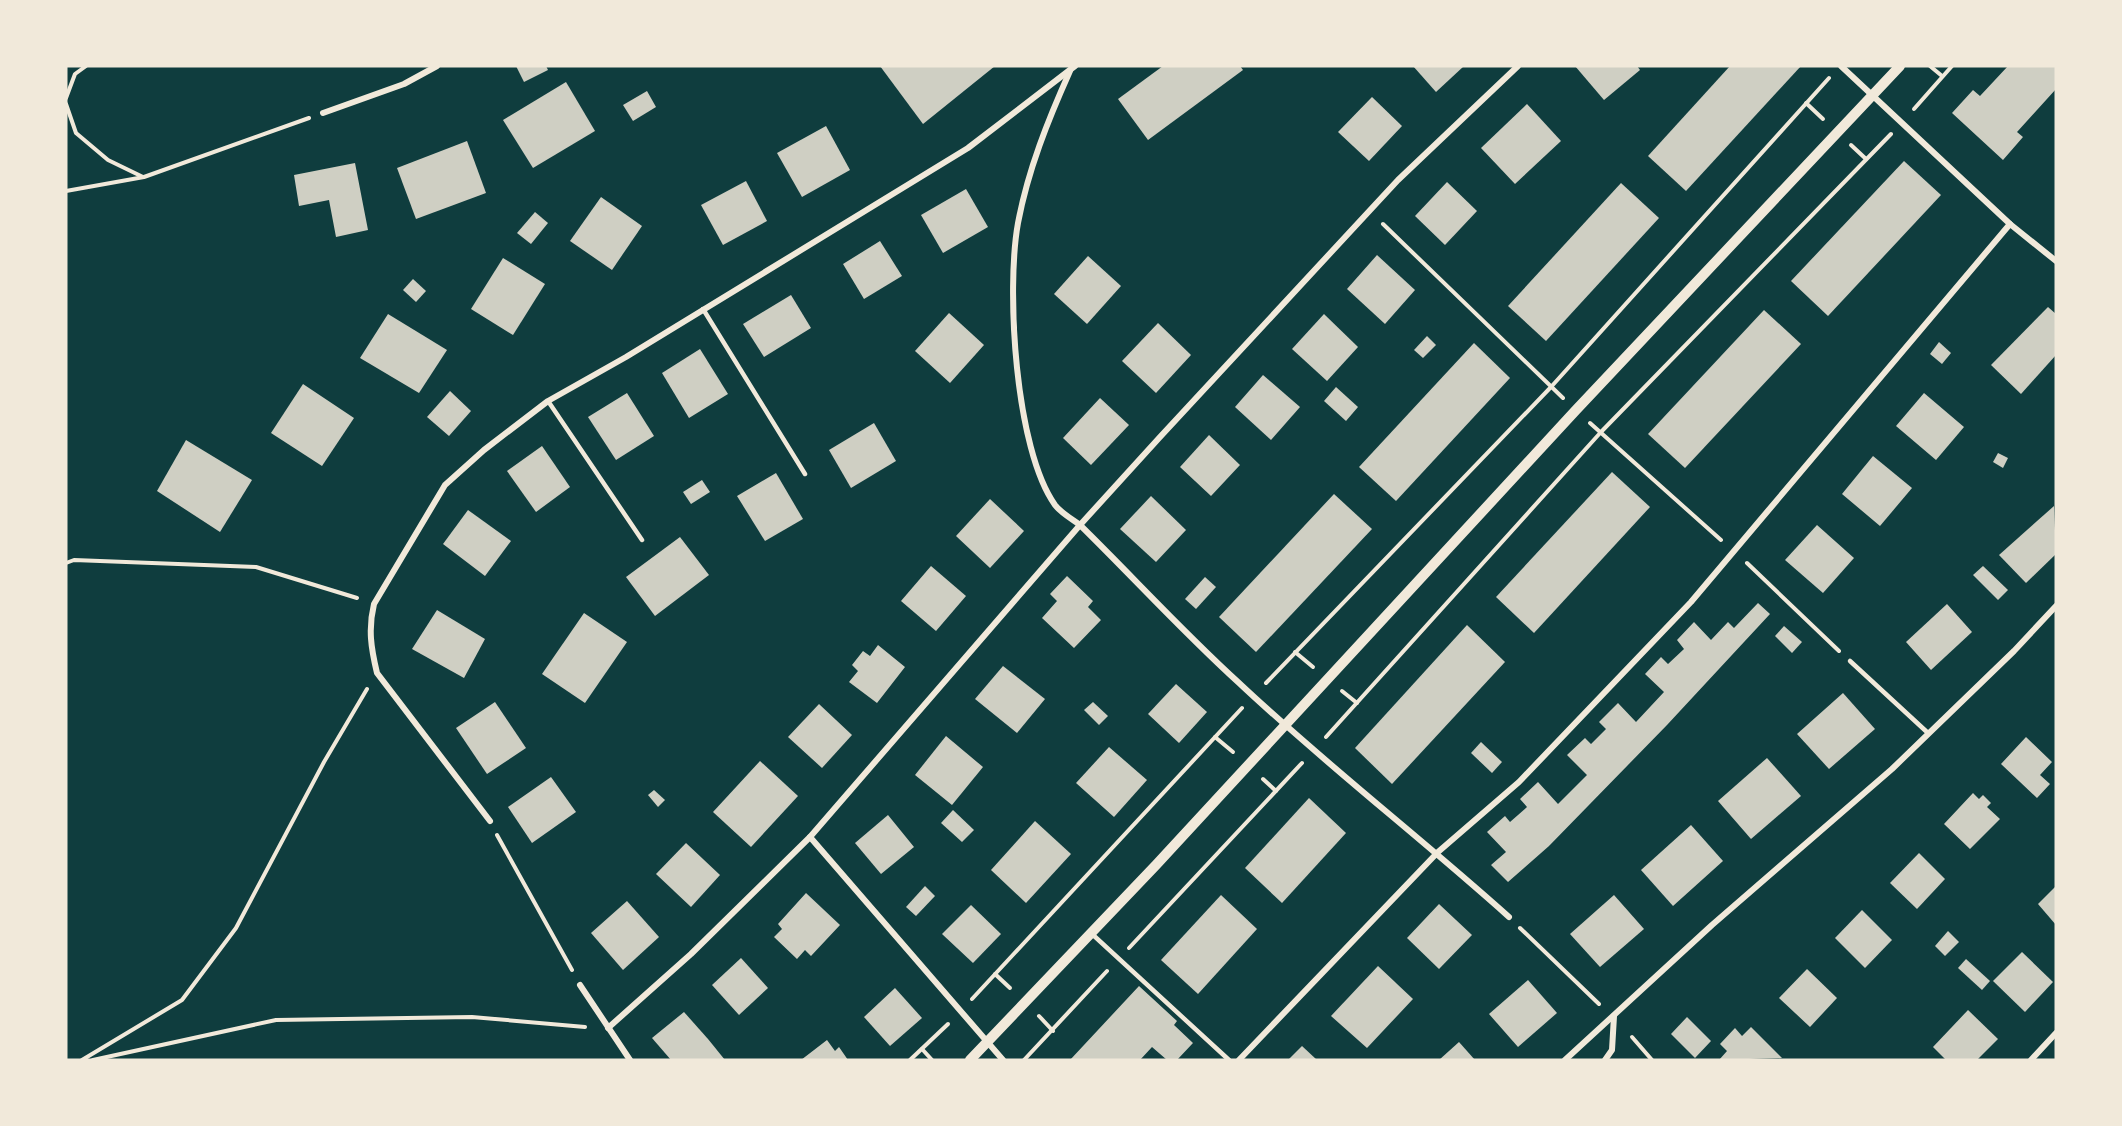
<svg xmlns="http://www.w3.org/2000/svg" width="2122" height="1126" font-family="'PT Serif',serif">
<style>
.building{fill:#cfcfc3}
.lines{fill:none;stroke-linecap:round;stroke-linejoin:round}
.path{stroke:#f1e9da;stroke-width:4}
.service{stroke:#f1e9da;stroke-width:4.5}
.minor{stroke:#f1e9da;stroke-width:6}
.tertiary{stroke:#f1e9da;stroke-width:10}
</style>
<rect width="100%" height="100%" fill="#0f3d3e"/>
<g class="building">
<polygon points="516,66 546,66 548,70 524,82"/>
<polygon points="880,66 995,66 923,124"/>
<polygon points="1163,66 1240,66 1243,70 1148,140 1118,99"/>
<polygon points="1413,66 1464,66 1436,92"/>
<polygon points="1575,66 1637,66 1640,70 1604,100"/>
<polygon points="1730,66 1801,66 1686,191 1648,156"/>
<polygon points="2008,66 2056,66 2056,89 2017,132 2023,137 2003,160 1952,113 1973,90 1980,96"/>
<polygon points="566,82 595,131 533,168 503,120"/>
<polygon points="647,91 656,107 633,121 623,105"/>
<polygon points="1372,97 1402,126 1369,161 1338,132"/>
<polygon points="1527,104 1561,141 1515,184 1481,148"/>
<polygon points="826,126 850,170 802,197 777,153"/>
<polygon points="467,141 486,193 416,219 397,168"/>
<polygon points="1904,161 1941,195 1828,316 1791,281"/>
<polygon points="355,163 368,230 336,237 329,200 299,206 294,175"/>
<polygon points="746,181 767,221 723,245 701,205"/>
<polygon points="1447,182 1477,211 1445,245 1415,216"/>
<polygon points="1621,183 1659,218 1546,341 1508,306"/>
<polygon points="966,189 988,227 943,253 921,215"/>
<polygon points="601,197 642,226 612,270 570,241"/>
<polygon points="535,212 548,223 531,244 517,233"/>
<polygon points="880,241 902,276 864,299 843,264"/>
<polygon points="1377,255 1415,290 1385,324 1347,289"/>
<polygon points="1088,256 1121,286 1087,324 1054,294"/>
<polygon points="503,258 545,284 513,335 471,309"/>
<polygon points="413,279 426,291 416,302 403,290"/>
<polygon points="791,295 811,328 764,357 743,324"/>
<polygon points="2048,307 2056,314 2056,355 2021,394 1991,365"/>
<polygon points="1764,310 1801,344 1685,468 1648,434"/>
<polygon points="949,313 984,345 950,383 915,351"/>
<polygon points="388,314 447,350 419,393 360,358"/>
<polygon points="1324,314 1358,347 1327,381 1292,349"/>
<polygon points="1158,323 1191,355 1156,393 1122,361"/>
<polygon points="1427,336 1436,345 1423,358 1414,350"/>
<polygon points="1939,342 1951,353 1942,364 1930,354"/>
<polygon points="1474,343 1510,378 1396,501 1359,467"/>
<polygon points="700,349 728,394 689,418 662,373"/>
<polygon points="1263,375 1300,407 1271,440 1235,407"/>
<polygon points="303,384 354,418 322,466 271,433"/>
<polygon points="1336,387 1358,407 1346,421 1324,401"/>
<polygon points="450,391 471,411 449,436 427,417"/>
<polygon points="627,393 654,436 616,460 588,417"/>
<polygon points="1924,393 1964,427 1936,460 1896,426"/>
<polygon points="1100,398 1129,425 1091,465 1063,438"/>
<polygon points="874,423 896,461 851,488 829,450"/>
<polygon points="1209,435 1240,465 1211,496 1180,467"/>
<polygon points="186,440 252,480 220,532 157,491"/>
<polygon points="542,446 570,487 536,512 507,471"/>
<polygon points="1998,453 2008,458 2003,468 1993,462"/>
<polygon points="1873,456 1912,488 1880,526 1842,494"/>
<polygon points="1612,472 1650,507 1534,633 1496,597"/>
<polygon points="776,473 803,519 765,541 737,496"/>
<polygon points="702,480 710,492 691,504 683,492"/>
<polygon points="1334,494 1372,529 1256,652 1219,617"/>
<polygon points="1151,496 1186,530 1156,562 1120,529"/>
<polygon points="990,499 1024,531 990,568 956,536"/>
<polygon points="2054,506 2056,554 2026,583 1999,555"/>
<polygon points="468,510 511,541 485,576 443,544"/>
<polygon points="1817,525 1854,558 1823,593 1785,560"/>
<polygon points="680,537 709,575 655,616 626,577"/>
<polygon points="931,566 966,596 936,631 901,601"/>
<polygon points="1983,566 2008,590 1998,600 1973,575"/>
<polygon points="1067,576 1093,601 1088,607 1101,620 1074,648 1042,618 1057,601 1050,594"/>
<polygon points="1205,577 1216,587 1196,609 1185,599"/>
<polygon points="1758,603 1770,614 1667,725 1549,846 1508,882 1491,865 1506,852 1487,832 1505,816 1510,822 1527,807 1520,799 1538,782 1558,804 1587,775 1567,755 1585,738 1591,744 1606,729 1599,722 1618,703 1636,722 1664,692 1645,674 1661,657 1668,664 1684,649 1677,640 1694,622 1711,640 1728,622 1734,628"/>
<polygon points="1947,604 1972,632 1931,670 1906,642"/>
<polygon points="437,610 485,639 464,678 412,649"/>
<polygon points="584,613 627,642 585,703 542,674"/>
<polygon points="1467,625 1505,662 1392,784 1355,748"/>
<polygon points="1784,626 1802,642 1792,653 1775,636"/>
<polygon points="878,645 905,667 877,703 849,682 858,671 852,665 863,651 870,656"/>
<polygon points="1003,666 1045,699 1017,733 975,699"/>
<polygon points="1176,684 1207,712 1179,743 1148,714"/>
<polygon points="1843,693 1875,729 1829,769 1797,734"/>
<polygon points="495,702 526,748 487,774 456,728"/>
<polygon points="1093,702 1108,716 1099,725 1084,710"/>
<polygon points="819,704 852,735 822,768 788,737"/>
<polygon points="946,736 983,767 952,805 915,775"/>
<polygon points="2026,737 2052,762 2040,775 2050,784 2037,798 2001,764"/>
<polygon points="1481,742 1502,762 1492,773 1471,753"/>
<polygon points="1109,747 1147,780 1114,817 1076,783"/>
<polygon points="1767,758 1801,796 1751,839 1718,801"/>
<polygon points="760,761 798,796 751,847 713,812"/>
<polygon points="551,777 576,812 532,843 508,807"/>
<polygon points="654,790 665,800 658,807 648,795"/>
<polygon points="1973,793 1979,799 1983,795 1991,803 1987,807 2000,819 1970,849 1944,824"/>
<polygon points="1309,798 1346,833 1282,903 1245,868"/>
<polygon points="953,810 974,830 962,842 941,823"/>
<polygon points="888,815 914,847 881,874 855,843"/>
<polygon points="1035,821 1071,854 1026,903 991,870"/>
<polygon points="1691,825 1723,861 1673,906 1641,870"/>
<polygon points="686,843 720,875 691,907 656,874"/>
<polygon points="1919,853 1945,879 1917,909 1890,883"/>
<polygon points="925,886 935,896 916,916 906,907"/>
<polygon points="2056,886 2056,925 2038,904"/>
<polygon points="806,893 840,925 811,956 805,950 797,959 774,937 782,929 778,924"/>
<polygon points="1221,895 1257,929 1198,994 1161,960"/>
<polygon points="1614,895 1644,929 1600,967 1570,934"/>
<polygon points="627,901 659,937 623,970 591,933"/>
<polygon points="1439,904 1472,935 1439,969 1407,938"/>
<polygon points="971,905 1001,934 973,963 942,934"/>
<polygon points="1862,910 1892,940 1865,968 1835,938"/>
<polygon points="1948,931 1959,942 1945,956 1935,946"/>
<polygon points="2022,952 2053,982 2025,1012 1993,981"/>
<polygon points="741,958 768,988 739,1015 712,985"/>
<polygon points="1966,959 1990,981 1982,990 1958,968"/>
<polygon points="1378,966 1413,999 1367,1048 1331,1016"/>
<polygon points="1807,969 1837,998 1810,1027 1779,998"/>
<polygon points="1528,980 1557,1013 1518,1047 1489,1014"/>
<polygon points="1139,986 1177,1021 1174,1025 1193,1043 1177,1060 1167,1060 1152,1047 1140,1060 1070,1060"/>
<polygon points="895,988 922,1018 890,1046 864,1017"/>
<polygon points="1968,1010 1998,1039 1977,1060 1946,1060 1933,1047"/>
<polygon points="684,1012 708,1039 725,1060 671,1060 652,1038"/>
<polygon points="1687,1017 1711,1041 1695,1058 1671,1034"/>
<polygon points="1751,1027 1782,1058 1719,1060 1727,1051 1720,1044 1735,1028 1742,1036"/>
<polygon points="827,1040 835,1051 839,1047 848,1060 801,1060"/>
<polygon points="1459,1042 1475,1060 1439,1060"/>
<polygon points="1302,1046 1317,1060 1288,1060"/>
</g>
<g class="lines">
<g class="path">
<polyline points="1930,66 1942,76"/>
<polyline points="66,98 75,74 86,66"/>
<polyline points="1806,103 1823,119"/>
<polyline points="66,104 76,133 108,160 143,177"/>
<polyline points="1914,109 1952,66"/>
<polyline points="1851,145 1866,159"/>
<polyline points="66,191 144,177 309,118"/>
<polyline points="1383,224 1563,398"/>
<polyline points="1590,423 1721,540"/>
<polyline points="66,563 74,560 256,567 357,598"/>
<polyline points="1747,563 1839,651"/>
<polyline points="1295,652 1313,667"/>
<polyline points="1266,683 1551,387 1829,78"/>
<polyline points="1342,691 1357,703"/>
<polyline points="1215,737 1233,752"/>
<polyline points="1326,737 1601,432 1891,134"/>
<polyline points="1263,779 1276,791"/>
<polyline points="497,835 572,970"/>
<polyline points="1520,928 1599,1004"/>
<polyline points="1129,948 1302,763"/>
<polyline points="995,974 1010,988"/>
<polyline points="972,999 1242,708"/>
<polyline points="1039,1016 1053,1031"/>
<polyline points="1632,1037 1652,1060"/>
<polyline points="922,1049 932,1060"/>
<polyline points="82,1060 182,1000 236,928 324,762 367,689"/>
<polyline points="93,1060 276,1020 472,1017 585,1027"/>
<polyline points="910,1060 948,1024"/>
<polyline points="1024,1060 1107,971"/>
</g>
<g class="service">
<polyline points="703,309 805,474"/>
<polyline points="548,401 642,540"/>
<polyline points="1850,661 1928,733"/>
<polyline points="1092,934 1229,1060"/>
</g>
<g class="minor">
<polyline points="1841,66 2010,224 2056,261"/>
<path d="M1070 71C1048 120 1028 170 1018 223 1006 289 1015 449 1055 505 1061 513 1072 519 1080 525 1133 577 1183 632 1238 682 1325 764 1420 837 1509 917"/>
<polyline points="323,113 404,84 437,66"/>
<path d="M490 821 377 673C371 648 368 629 374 604L445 485 484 450 548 401 626 357 968 148 1075 66"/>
<polyline points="810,837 1003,1060"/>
<polyline points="580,985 630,1060"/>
<polyline points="608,1028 691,954 810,837 1080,525 1160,437 1398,180 1518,66"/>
<polyline points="1239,1060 1438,852 1519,782 1691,602 2010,224"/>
<polyline points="1565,1060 1712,925 1892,769 2014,651 2056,606"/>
<polyline points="1605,1060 1612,1050 1614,1016"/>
<polyline points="2031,1060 2056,1033"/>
</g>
<polyline class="tertiary" points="970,1060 1156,865 1576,410 1900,66"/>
</g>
<rect width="2122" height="1126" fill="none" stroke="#f1e9da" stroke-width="135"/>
</svg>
